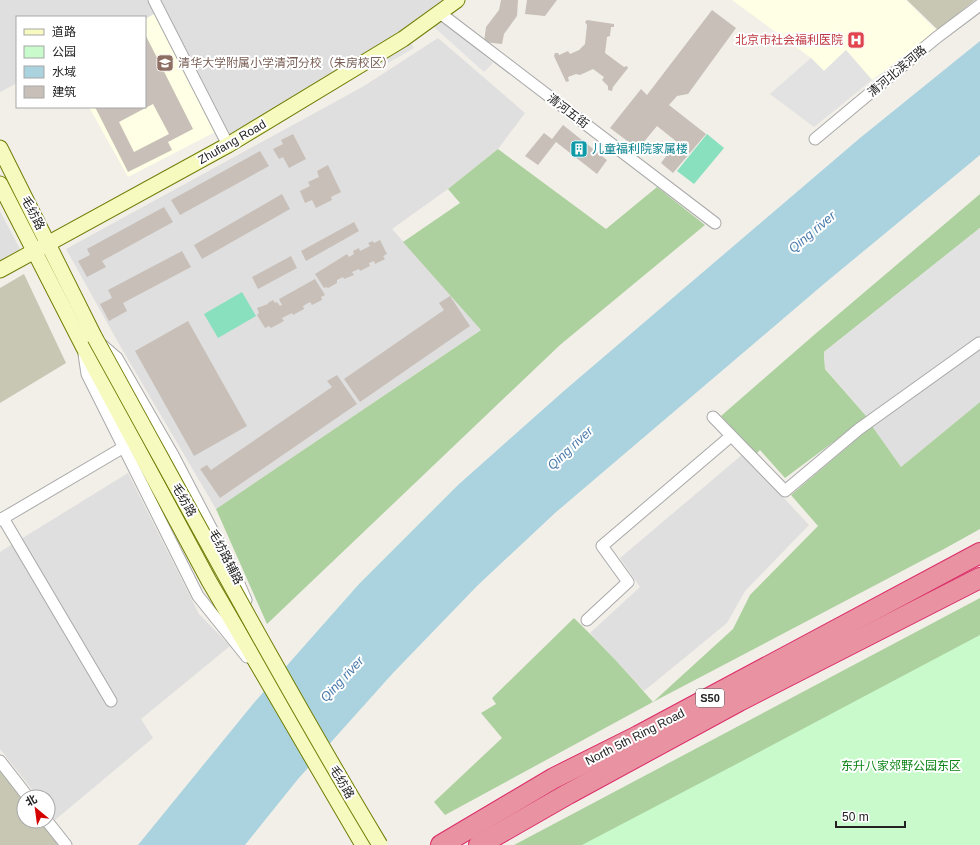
<svg xmlns="http://www.w3.org/2000/svg" width="980" height="845" font-family="Arial,'Noto Sans SC',sans-serif">
<style>
.residential{fill:#e0dfdf}
.education{fill:#ffffe5}
.construction{fill:#c7c7b4}
.forest{fill:#add19e}
.park{fill:#c8facc}
.pitch{fill:#88e0be}
.parking{fill:#e2e2e2}
.water{fill:#aad3df}
.building{fill:#c7bfb8;fill-rule:evenodd}
.lines{fill:none;stroke-linecap:round;stroke-linejoin:round}
.street-casing{stroke:#a9a9a9;stroke-width:13}
.secondary-casing{stroke:#707d05;stroke-width:17}
.highway-casing{stroke:#dc2a67;stroke-width:22}
.street{stroke:#fff;stroke-width:11}
.secondary{stroke:#f7fabf;stroke-width:15}
.highway{stroke:#e892a2;stroke-width:20}
.secondary-bridge-casing{stroke:#707d05;stroke-width:17;stroke-linecap:butt}
.secondary-bridge{stroke:#f7fabf;stroke-width:15}
.labels{text-anchor:middle;dominant-baseline:central;stroke-width:4;stroke-linejoin:round;paint-order:stroke}
.shield{fill:#fff;stroke:#646464;stroke-width:1}
.shield-label{font-size:11px;font-weight:bold;fill:#222}
.health-label{font-size:12px;fill:#be3a42;stroke:#fff;text-anchor:end}
.education-label{font-size:12px;fill:#785e54;stroke:#fff;text-anchor:start}
.street-label{font-size:12px;fill:#222;stroke:#fff}
.culture-label{font-size:12px;fill:#0d838f;stroke:#fff;text-anchor:start}
.park-label{font-size:12px;fill:#0c8416;stroke:#fff}
.water-label{font-size:13px;font-style:italic;fill:#4a7aab;stroke:#fff}
</style>
<rect width="100%" height="100%" fill="#f2efe9"/>
<g class="residential">
<polygon points="0,0 152,0 158,12 145,19 145,17 17,17 17,83 0,92"/>
<polygon points="161,0 443,0 404,29 231,136"/>
<polygon points="438,38 525,113 498,149 448,189 392,229 482,329 216,509 119,344 66,249 364,86"/>
<polygon points="0,211 20,249 0,261"/>
<polygon points="980,349 980,402 901,467 872,426"/>
<polygon points="743,454 809,525 745,591 727,623 644,691 590,633 640,587 620,558"/>
<polygon points="128,473 199,614 230,646 141,719 153,738 55,820 48,811 48,797 38,797 0,749 0,552"/>
</g>
<g class="education">
<polygon points="732,0 906,0 937,31 872,80 846,50 824,71 811,58"/>
<polygon points="158,12 219,130 128,177 89,107 145,107 145,19"/>
</g>
<g class="construction">
<polygon points="907,0 975,0 938,30"/>
<polygon points="24,274 66,363 0,403 0,288"/>
<polygon points="0,761 24,797 24,821 47,821 61,839 57,845 0,845"/>
</g>
<g class="forest">
<polygon points="498,149 606,229 657,187 705,225 560,345 267,624 216,509 481,330 403,242 460,203 448,189"/>
<polygon points="980,194 980,228 824,352 825,369 867,417 785,478 760,450 756,454 721,416 814,335"/>
<path d="M980 402V529L944 549 653 702 445 815 434 802 502 738 481 713 496 704 492 698 574 618C602 645 628 673 653 702L733 629 750 595 818 526 791 495 872 426 901 467Z"/>
<polygon points="980,598 980,845 514,845"/>
</g>
<polygon class="park" points="980,635 980,845 582,845 748,758"/>
<g class="pitch">
<polygon points="707,134 724,148 694,184 677,171"/>
<polygon points="242,292 256,316 218,338 204,314"/>
</g>
<g class="parking">
<polygon points="439,18 493,63 484,72 433,26"/>
<polygon points="410,41 414,48 383,66 378,59"/>
<polygon points="846,50 872,80 814,127 770,94 811,58 824,71"/>
<polygon points="980,228 980,336 867,417 825,368 824,352"/>
</g>
<polygon class="water" points="980,41 980,155 825,283 555,513 477,586 393,673 298,779 245,845 138,845 253,704 359,584 458,485 565,390 860,138"/>
<g class="building">
<polygon points="501,0 518,0 517,16 504,34 502,44 484,42 486,27 499,10"/>
<polygon points="527,0 557,0 545,16 525,14"/>
<polygon points="712,10 736,28 688,94 677,96 669,105 706,134 673,173 661,163 677,142 657,126 638,149 610,128 641,89 647,95"/>
<polygon points="587,20 614,24 614,27 611,27 610,36 607,37 605,53 624,67 627,66 628,68 613,87 612,91 608,90 608,86 602,80 604,77 593,69 580,75 576,74 568,77 569,81 566,82 554,56 555,53 558,53 559,55 568,51 570,54 579,50 585,44 587,25 585,22"/>
<path d="M145 34 193 129 168 142 172 150 128 172 95 107H145ZM153 104 169 134 134 152 119 122Z"/>
<polygon points="563,125 607,160 597,174 556,142 538,165 525,156 544,133 552,139"/>
<polygon points="293,134 306,159 289,168 283,157 279,159 273,149 283,144 281,140"/>
<polygon points="260,151 269,166 180,215 171,200"/>
<polygon points="328,165 341,192 331,197 332,200 316,208 312,200 305,203 300,191 310,186 308,182 319,177 317,171"/>
<polygon points="282,194 290,209 202,259 194,245"/>
<polygon points="164,207 173,222 102,261 106,267 87,277 78,261 90,255 87,249"/>
<polygon points="354,222 359,231 306,261 301,251"/>
<polygon points="380,240 387,254 383,256 385,259 375,264 374,261 369,263 370,266 360,271 359,269 352,272 354,275 344,279 343,277 337,280 337,283 328,288 326,287 324,288 315,274 347,254 349,257 354,254 353,251 359,248 360,251 370,246 368,243 373,241 374,243"/>
<polygon points="182,251 191,267 123,303 127,311 109,321 100,304 112,298 108,290"/>
<polygon points="291,256 297,268 258,289 252,277"/>
<polygon points="315,279 325,295 321,297 322,300 312,305 310,302 303,306 304,309 293,315 292,313 282,318 284,321 271,328 269,326 265,328 257,315 259,313 257,308 268,304 268,303 273,300 275,303 277,302 280,306 282,305 279,299"/>
<polygon points="450,296 470,326 360,402 344,379 444,310 439,303"/>
<polygon points="188,321 247,426 194,456 135,351"/>
<polygon points="337,375 357,404 220,498 200,469 207,465 211,470 332,387 327,381"/>
</g>
<g class="lines">
<defs>
<g id="street">
<polyline points="154,0 228,145"/>
<polyline points="440,13 715,223"/>
<polyline points="815,139 936,38 980,5"/>
<polyline points="102,345 117,358 173,455 234,572 246,600"/>
<polyline points="84,354 87,374 198,596 247,657"/>
<polyline points="713,417 785,491 859,429 979,343"/>
<polyline points="3,518 111,701"/>
<polyline points="0,520 124,447"/>
<polyline points="587,620 628,582 602,546 731,436"/>
<polyline points="0,761 28,797"/>
<polyline points="47,821 66,845"/>
</g>
<g id="secondary">
<polyline points="0,148 95,338"/>
<polyline points="0,184 83,346 209,581 363,845"/>
<polyline points="0,270 228,145 403,39 457,0"/>
</g>
<g id="highway">
<polyline points="441,845 554,778 638,736 980,553"/>
<polyline points="479,845 568,794 739,701 980,578"/>
</g>
</defs>
<use href="#street" class="street-casing"/>
<use href="#secondary" class="secondary-casing"/>
<use href="#highway" class="highway-casing"/>
<use href="#street" class="street"/>
<use href="#secondary" class="secondary"/>
<use href="#highway" class="highway"/>
<defs>
<path id="secondary-bridge" d="M95 338C189 508 280 679 380 845"/>
</defs>
<use href="#secondary-bridge" class="secondary-bridge-casing"/>
<use href="#secondary-bridge" class="secondary-bridge"/>
</g>
<defs>
<symbol id="hospital-square" viewBox="-11 -11 22 22"><rect x="-9" y="-9" width="18" height="18" rx="4" fill="#e0444e" stroke="#fff"/><path d="M-5-5h3v3.5h4V-5h3V5h-3V1.5h-4V5h-3Z" fill="#fff"/></symbol>
<symbol id="school-square" viewBox="-11 -11 22 22"><rect x="-9" y="-9" width="18" height="18" rx="4" fill="#8d6e63" stroke="#fff"/><path d="M0-5L7-2L0 1L-7-2ZM-4 1L0 2.5L4 1V4Q0 6-4 4Z" fill="#fff"/></symbol>
<symbol id="building-square" viewBox="-11 -11 22 22"><rect x="-9" y="-9" width="18" height="18" rx="4" fill="#0f9aa8" stroke="#fff"/><path d="M-4-6H4V6H1V3H-1V6H-4ZM-2.5-4.3h1.7v1.8h-1.7ZM.8-4.3h1.7v1.8H.8ZM-2.5-1h1.7V.8h-1.7ZM.8-1h1.7V.8H.8Z" fill="#fff"/></symbol>
</defs>
<g fill-rule="evenodd">
<use href="#hospital-square" x="846" y="30" width="20" height="20"/>
<use href="#school-square" x="155" y="53" width="20" height="20"/>
<use href="#building-square" x="569" y="139" width="20" height="20"/>
</g>
<g class="labels">
<rect class="shield" x="696" y="689" width="28" height="18" rx="3"/>
<g class="shield-label">
<text x="710" y="698">S50</text>
</g>
<g class="health-label">
<text x="843" y="40">北京市社会福利医院</text>
</g>
<g class="education-label">
<text x="178" y="63">清华大学附属小学清河分校（朱房校区）</text>
</g>
<g class="street-label">
<text transform="translate(897 71) rotate(-40)">清河北滨河路</text>
<text transform="translate(568 111) rotate(37)">清河五街</text>
<text transform="translate(232 142) rotate(-30)">Zhufang Road</text>
<text transform="translate(33 213) rotate(63)">毛纺路</text>
<text transform="translate(184 500) rotate(61)">毛纺路</text>
<text transform="translate(226 557) rotate(63)">毛纺路辅路</text>
<text transform="translate(635 737) rotate(-27)">North 5th Ring Road</text>
<text transform="translate(342 782) rotate(60)">毛纺路</text>
</g>
<g class="culture-label">
<text x="592" y="149">儿童福利院家属楼</text>
</g>
<g class="park-label">
<text x="901" y="766">东升八家郊野公园东区</text>
</g>
<g class="water-label">
<text transform="translate(812 232) rotate(-40)">Qing river</text>
<text transform="translate(570 448) rotate(-43)">Qing river</text>
<text transform="translate(342 679) rotate(-47)">Qing river</text>
</g>
</g>
<rect x="16" y="16" width="130" height="92" fill="#ffffff" stroke="#a7a7a7"/>
<rect x="24" y="29" width="20" height="6" fill="#f7fabf" stroke="#a7a7a7"/>
<text x="52" y="36" font-size="12" fill="#222222">道路</text>
<rect x="24" y="46" width="20" height="12" fill="#c8facc" stroke="#a7a7a7"/>
<text x="52" y="56" font-size="12" fill="#222222">公园</text>
<rect x="24" y="66" width="20" height="12" fill="#aad3df" stroke="#a7a7a7"/>
<text x="52" y="76" font-size="12" fill="#222222">水域</text>
<rect x="24" y="86" width="20" height="12" fill="#c7bfb8" stroke="#a7a7a7"/>
<text x="52" y="96" font-size="12" fill="#222222">建筑</text>
<g transform="translate(36 809) rotate(331)"><circle r="19" fill="#ffffff" stroke="#a7a7a7"/>
<path d="M0-3L7 15L0 10L-7 15Z" fill="#d40000"/>
<text y="-6" font-size="11" font-weight="bold" text-anchor="middle" fill="#222222">北</text>
</g>
<path d="M836 821v6h69v-6" fill="none" stroke="#222222" stroke-width="2"/>
<text x="842" y="821" font-size="12" fill="#222222" stroke="#ffffff" stroke-width="3" paint-order="stroke">50 m</text>
</svg>
